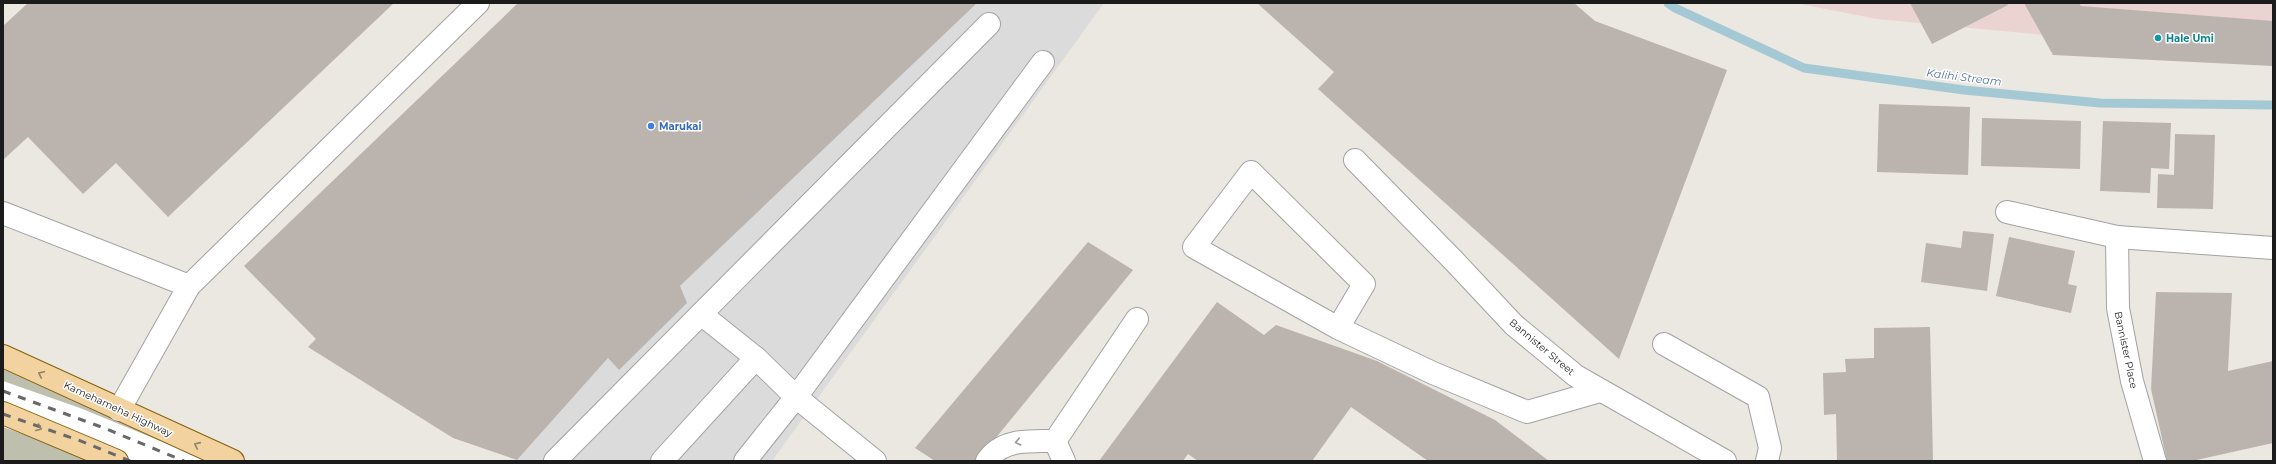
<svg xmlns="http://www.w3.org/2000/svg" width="2276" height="464" font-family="Montserrat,sans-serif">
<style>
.commercial{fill:#ebd3d1}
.construction{fill:#bebfad}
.parking{fill:#dbdbdb}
.pier{fill:#fff}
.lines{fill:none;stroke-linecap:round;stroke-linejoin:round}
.stream{stroke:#a5c8d5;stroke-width:9}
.building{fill:#bbb4ae}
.minor-casing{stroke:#a2a2a2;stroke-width:24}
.major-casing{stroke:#84620d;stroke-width:24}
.minor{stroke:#fff;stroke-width:22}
.major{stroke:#f2d29f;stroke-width:22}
.rail{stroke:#696969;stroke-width:3;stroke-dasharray:8 8;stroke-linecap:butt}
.oneway{stroke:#918064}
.oneway2{stroke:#989898}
.culture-dot{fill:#0f9aa8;stroke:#fff;stroke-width:1.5}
.shop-dot{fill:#3f7fe0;stroke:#fff;stroke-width:1.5}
.labels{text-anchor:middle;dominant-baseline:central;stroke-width:3;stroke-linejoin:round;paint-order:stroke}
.culture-label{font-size:10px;font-weight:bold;fill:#0d838f;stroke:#fff;text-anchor:start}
.shop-label{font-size:10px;font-weight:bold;fill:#366cbe;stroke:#fff;text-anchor:start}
.street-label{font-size:10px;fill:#1b1b1b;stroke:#fff}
.water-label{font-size:11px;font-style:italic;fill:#5175a0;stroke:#fff}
</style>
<rect width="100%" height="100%" fill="#ebe8e1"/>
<polygon class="commercial" points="1795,3 2273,3 2273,57 1877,19"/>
<polygon class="construction" points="3,356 233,461 3,461"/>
<polygon class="parking" points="975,3 1104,3 772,461 516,461 608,358 619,370 680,286"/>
<polygon class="pier" points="3,381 80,408 209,461 97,461 3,427"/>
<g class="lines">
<polyline class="stream" points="1668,3 1675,8 1804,68 1964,90 2100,103 2273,105"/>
</g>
<g class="building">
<polygon points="28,3 394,3 168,217 116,163 83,194 28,137 3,160 3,26"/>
<polygon points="518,3 977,3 680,286 687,303 619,370 608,358 517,460 453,438 308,347 316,339 244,266"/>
<polygon points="1257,3 1574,3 1595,21 1727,70 1619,359 1318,89 1334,72"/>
<polygon points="1910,3 2007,3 2008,5 1932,44"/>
<polygon points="2024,3 2079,3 2081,6 2273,21 2273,66 2053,55"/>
<polygon points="1879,104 1970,107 1968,175 1877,172"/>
<polygon points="1982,118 2081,121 2080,169 1981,166"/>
<polygon points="2103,121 2171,123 2169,169 2151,168 2150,193 2100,191"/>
<polygon points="2175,134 2215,135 2213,209 2157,208 2158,174 2174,175"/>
<polygon points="1963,231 1994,234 1987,291 1921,282 1926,243 1961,248"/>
<polygon points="2009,237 2075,251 2068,284 2077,286 2071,313 1996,296"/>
<polygon points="1088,242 1133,270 977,461 935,461 915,448"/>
<polygon points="2156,292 2232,293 2228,371 2273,361 2273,443 2192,461 2167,461 2151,389"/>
<polygon points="1217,302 1264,335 1276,325 1377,361 1495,420 1549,461 1428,461 1351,407 1312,461 1198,461 1188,454 1183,461 1099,461"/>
<polygon points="1930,327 1933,461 1837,461 1836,414 1824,415 1823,373 1846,372 1845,359 1874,358 1874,328"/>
</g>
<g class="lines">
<defs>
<g id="minor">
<polyline points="1355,160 1454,261 1514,325 1576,376 1725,461"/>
<polyline points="2007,212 2117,237 2273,248"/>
<polyline points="3,213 189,286"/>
<polyline points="2117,237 2118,308 2132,381 2155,461"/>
<polyline points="1338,328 1364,284 1251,172 1194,247 1338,328 1433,373 1527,412 1600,391"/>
<polyline points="1664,344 1758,397 1770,448 1767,461"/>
<polyline points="756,358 796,397 875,461"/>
<polyline points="119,410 189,286 478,3"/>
<polyline points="1055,441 1137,319"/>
<polyline points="1055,441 1064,461"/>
<polyline points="555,461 989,24"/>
<polyline points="662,461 756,358 701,314"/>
<polyline points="745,461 796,397 1043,62"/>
<path d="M987 461C1002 438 1032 441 1055 441"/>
</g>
<g id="major">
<polyline points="3,356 233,461"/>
<polyline points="3,413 117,461"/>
</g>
</defs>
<use href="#minor" class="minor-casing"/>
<use href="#major" class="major-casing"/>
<use href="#minor" class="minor"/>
<use href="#major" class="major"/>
<g class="rail">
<polyline points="3,391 104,428 184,461"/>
<polyline points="3,414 78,440 130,461"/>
</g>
</g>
<defs><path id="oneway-chevron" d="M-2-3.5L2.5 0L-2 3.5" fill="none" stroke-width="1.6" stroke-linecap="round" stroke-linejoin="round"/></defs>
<g class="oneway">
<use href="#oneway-chevron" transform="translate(41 374) rotate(-155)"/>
<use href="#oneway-chevron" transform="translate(39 428) rotate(23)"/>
<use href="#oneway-chevron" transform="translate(197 445) rotate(-156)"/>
</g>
<use class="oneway2" href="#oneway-chevron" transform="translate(1018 442) rotate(167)"/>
<circle class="culture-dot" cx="2158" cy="38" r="4"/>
<circle class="shop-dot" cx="651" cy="126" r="4"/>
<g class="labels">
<g class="culture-label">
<text x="2166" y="38">Hale Umi</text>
</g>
<g class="shop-label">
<text x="659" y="126">Marukai</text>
</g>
<g class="street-label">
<text transform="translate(1542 347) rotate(40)">Bannister Street</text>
<text transform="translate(2126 350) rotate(78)">Bannister Place</text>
<text transform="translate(118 409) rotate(25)">Kamehameha Highway</text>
</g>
<g class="water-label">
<text transform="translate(1964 77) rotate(7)">Kalihi Stream</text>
</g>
</g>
<rect width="2276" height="464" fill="none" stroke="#1b1b1b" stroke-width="8"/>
</svg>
